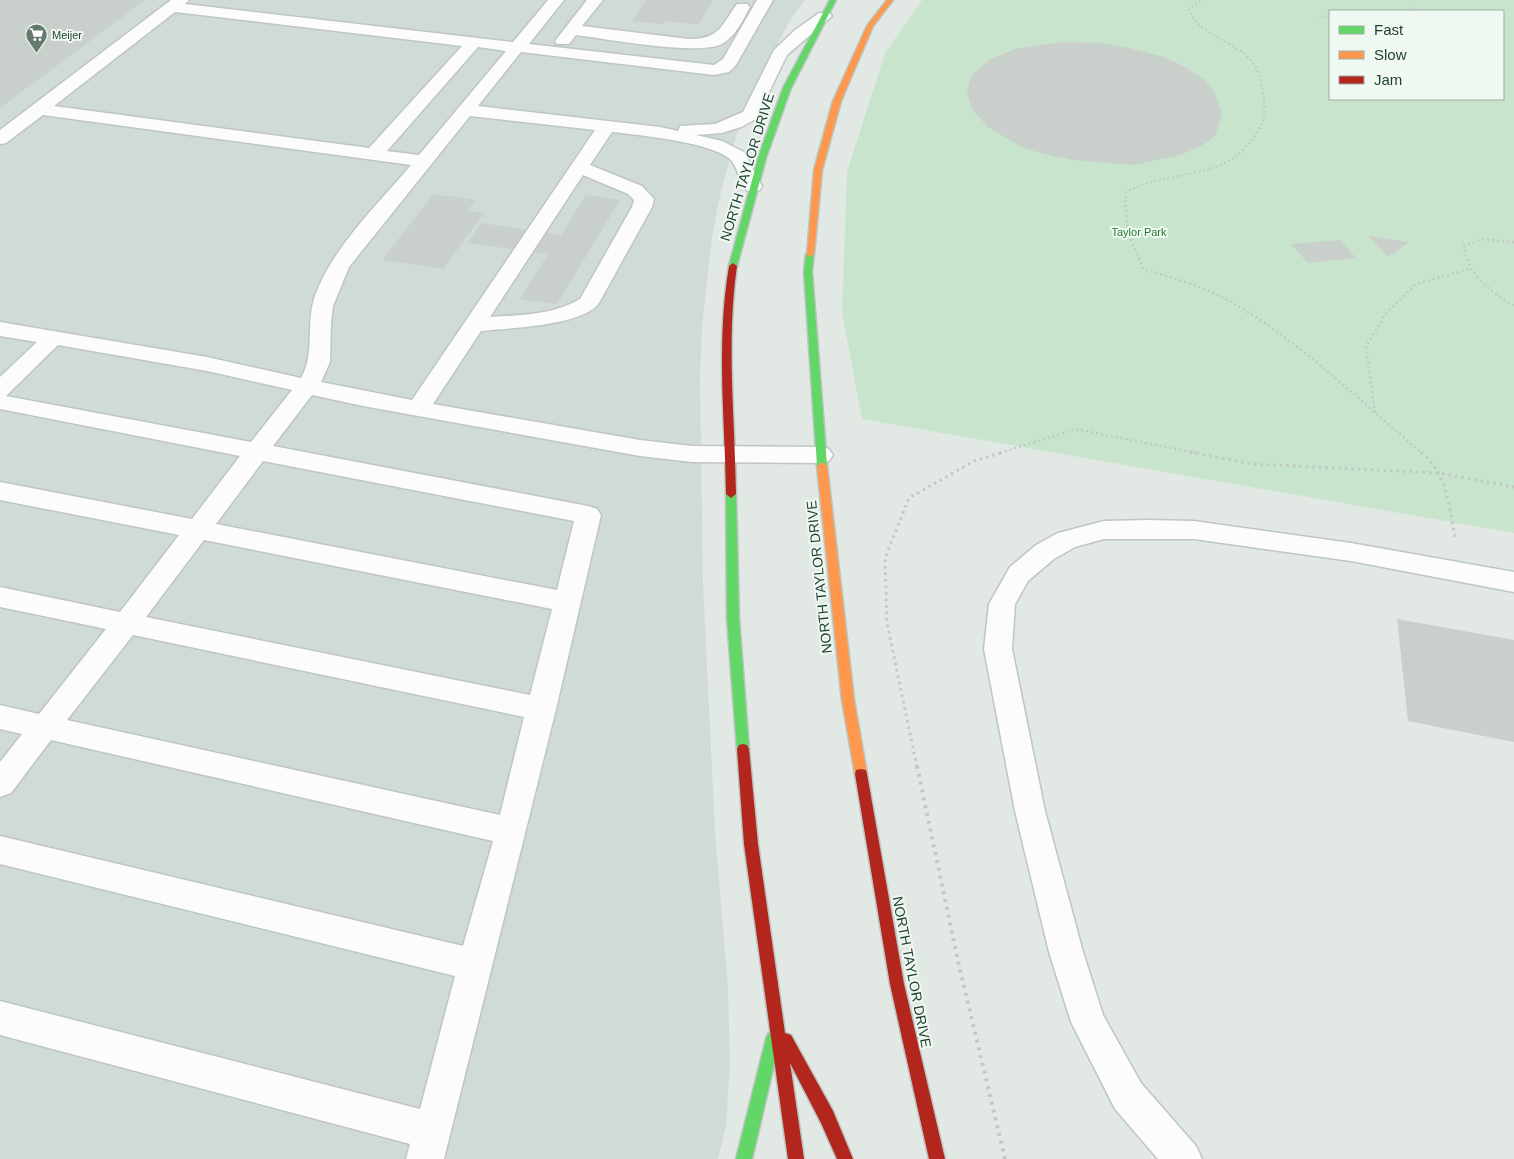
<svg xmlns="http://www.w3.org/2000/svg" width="1514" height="1159" font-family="Arial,sans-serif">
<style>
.built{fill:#cfdbd4}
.green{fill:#c9e4cd;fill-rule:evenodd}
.building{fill:#c9d0cc}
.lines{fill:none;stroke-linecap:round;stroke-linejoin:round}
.lane-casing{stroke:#bfc6c2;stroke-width:3}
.fast-casing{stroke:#bbc5c0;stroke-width:3}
.slow-casing{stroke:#bbc5c0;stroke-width:3}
.jam-casing{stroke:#bbc5c0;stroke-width:3}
.path-far3{stroke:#bfcac5;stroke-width:2;stroke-dasharray:2 2.5;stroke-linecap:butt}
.path-far2{stroke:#bfcac5;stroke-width:2.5;stroke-dasharray:2 3;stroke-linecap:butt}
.path-far1{stroke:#bfcac5;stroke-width:3;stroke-dasharray:2.5 4;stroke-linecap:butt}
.path{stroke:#bfcac5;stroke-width:4;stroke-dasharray:3 5;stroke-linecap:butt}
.lane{fill:#fbfcfb;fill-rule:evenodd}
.fast{fill:#63d668;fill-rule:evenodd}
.slow{fill:#ff974d;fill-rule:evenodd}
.jam{fill:#b3261e;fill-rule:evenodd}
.labels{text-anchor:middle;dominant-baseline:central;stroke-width:4;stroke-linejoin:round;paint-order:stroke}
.far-poi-label{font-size:11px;fill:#1e3e30;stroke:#f0f8f2;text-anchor:start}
.far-park-label{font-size:11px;fill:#237a35;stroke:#f0f8f2}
.street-label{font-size:14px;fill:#1e3e30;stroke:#f0f8f2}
</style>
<rect width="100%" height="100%" fill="#e2e9e5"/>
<polygon class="built" points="0,0 805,0 789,22 743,114 734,143 719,200 712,237 702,326 700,377 703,584 715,832 728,988 730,1064 726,1126 718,1159 0,1159"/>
<path class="green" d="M922 0H1514V533L862 419 842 312 847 172 885 53ZM1330 11H1503V99H1330Z"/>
<g class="building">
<polygon points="0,0 145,0 0,108"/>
<polygon points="646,0 713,0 698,25 666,21 664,24 632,21"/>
<polygon points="1061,42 1100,43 1130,48 1164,57 1185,67 1204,79 1215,93 1222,114 1215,136 1200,147 1180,155 1133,165 1072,160 1044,154 1023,148 988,127 972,110 967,92 971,76 989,60 1015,49"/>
<polygon points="434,194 476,200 468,210 484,213 443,269 382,260"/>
<polygon points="586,195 620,200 557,304 520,299 548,254 467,243 481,223 561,235"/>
<polygon points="1368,236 1409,242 1388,257"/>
<polygon points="1340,240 1356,258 1308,263 1291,244"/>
<polygon points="1397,619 1514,640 1514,742 1408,721"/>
</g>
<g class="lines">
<defs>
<g id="lane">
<path d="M171 0H189L185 4 513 42 548 0H564L529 44 714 65 723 59 757 0H773L736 65 729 72 714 75 521 52 478 106 660 127 678 131 680 126 715 124 743 112 774 50 795 30 819 13H829L832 16 787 55 756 119 741 127 722 133 696 135 722 141 744 152 762 186 760 190 753 192 746 190C740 181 737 166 730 159 710 142 639 135 612 132L590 165 642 186 654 199 652 207 599 303C583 326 508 328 481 331L433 404 640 440 692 446 821 447 829 449 833 455 829 461 821 463 692 462 640 456 363 406 312 395 273 446 588 506 597 509 601 515 556 709 444 1159H406L410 1144 0 1035V1001L420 1109 455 976 0 864V836L463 946 493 841 51 740 11 793 0 797V762L22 734 0 729V705L39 714 106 629 0 607V587L120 612 179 535 0 500V482L192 519 240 456 0 409V377L37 342 0 336V322L207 357 301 378C315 354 306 325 314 299 330 250 378 204 411 165L43 115 6 143 0 144V130ZM175 12 462 46 369 148 54 106ZM478 47 506 51 419 155 387 151ZM470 116 595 130 412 400 321 382 330 362 331 323 333 306 349 267ZM583 175 628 194 634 200 632 207 580 299C554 315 519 315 490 317ZM58 345 207 371 292 390 251 442 6 396ZM263 461 574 521 557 590 216 524ZM204 540 552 609 530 695 146 617ZM133 635 524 717 500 815 67 720Z"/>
<path d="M587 0H603L582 26 689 39C720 39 721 26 737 4H747L750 7C743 20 735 37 722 44 697 56 607 39 576 35L569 44H557L555 41Z"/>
<polygon points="1148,520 1194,521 1351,543 1514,572 1514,592 1351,561 1194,539 1104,539 1075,547 1054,559 1028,581 1015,604 1012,649 1045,811 1083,952 1103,1015 1141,1083 1196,1146 1202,1159 1158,1159 1115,1109 1071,1022 1049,952 1015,811 984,649 989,604 1010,567 1036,545 1058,533 1104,521"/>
</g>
<g id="fast">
<polygon points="830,0 836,0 791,88 766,158 737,266 733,269 730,268 729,266 758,158 783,88"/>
<polygon points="810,251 814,254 812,271 827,466 822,470 817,466 804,271 806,254"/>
<polygon points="731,490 736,494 739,618 749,749 747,753 743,754 739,753 737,749 727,618 726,494"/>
<polygon points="773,1032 778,1034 780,1039 752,1159 736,1159 766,1039 768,1034"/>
</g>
<g id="slow">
<polygon points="887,0 893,0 873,26 841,101 822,170 814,254 810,257 807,256 814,170 833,101 867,26"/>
<polygon points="822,462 827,466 854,700 867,774 866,778 861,779 856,778 855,774 842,700 817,466"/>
</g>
<g id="jam">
<path d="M733 263 737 266C726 342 735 418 736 494L731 498 726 494C725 418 716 342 729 266Z"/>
<polygon points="743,744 747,745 749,749 758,844 785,1033 791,1035 833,1111 853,1159 837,1159 821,1123 790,1063 804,1159 788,1159 744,844 737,749 739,745"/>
<polygon points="861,769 866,770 867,774 904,984 945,1159 929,1159 890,984 855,774 856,770"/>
</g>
</defs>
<use href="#lane" class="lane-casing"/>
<use href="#fast" class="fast-casing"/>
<use href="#slow" class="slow-casing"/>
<use href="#jam" class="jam-casing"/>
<g class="path-far3">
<polyline points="1410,7 1411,11"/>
<polyline points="1319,16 1330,17"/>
<path d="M1125 202 1126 192C1160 173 1202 179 1235 157 1241 153 1246 146 1251 141 1261 129 1266 118 1264 102 1263 88 1260 70 1250 59 1232 40 1198 35 1189 9L1203 0"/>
</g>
<g class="path-far2">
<path d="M1125 200 1128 232 1143 269C1170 277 1197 285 1222 297 1292 334 1361 402 1422 453"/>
<path d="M1514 242 1482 239 1464 246C1467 276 1491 291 1514 306"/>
<polyline points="1375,413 1366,347 1386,313 1416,284 1469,269"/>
<polyline points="1000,453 1076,429 1196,453"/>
</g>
<g class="path-far1">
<polyline points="1190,452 1253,464 1438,473 1514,487"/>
<path d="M1421 452C1447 473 1449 506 1455 537"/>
<polyline points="917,767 887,623 885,558 909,498 974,461 1004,452"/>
</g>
<polyline class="path" points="917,766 958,961 1005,1159"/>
<use href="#lane" class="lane"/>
<use href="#fast" class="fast"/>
<use href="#slow" class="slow"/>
<use href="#jam" class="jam"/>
</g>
<defs>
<symbol id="supermarket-pin" viewBox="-11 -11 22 30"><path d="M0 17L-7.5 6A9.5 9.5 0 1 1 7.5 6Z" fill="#637a6f" stroke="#f0f8f2"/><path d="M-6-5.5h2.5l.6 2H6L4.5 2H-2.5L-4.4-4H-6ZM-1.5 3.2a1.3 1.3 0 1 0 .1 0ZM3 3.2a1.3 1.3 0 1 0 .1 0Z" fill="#fff"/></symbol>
</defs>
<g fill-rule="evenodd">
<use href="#supermarket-pin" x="24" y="22" width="25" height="34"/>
</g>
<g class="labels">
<g class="far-poi-label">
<text x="52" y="35">Meijer</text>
</g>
<g class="far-park-label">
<text x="1139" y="232">Taylor Park</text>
</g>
<g class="street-label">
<text transform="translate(747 167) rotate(-73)">NORTH TAYLOR DRIVE</text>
<text transform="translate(819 577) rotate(-96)">NORTH TAYLOR DRIVE</text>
<text transform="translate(912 972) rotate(79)">NORTH TAYLOR DRIVE</text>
</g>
</g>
<rect x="1329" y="10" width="175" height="90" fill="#f0f8f2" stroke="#9caea4"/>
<rect x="1339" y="26" width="25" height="8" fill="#63d668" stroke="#9caea4"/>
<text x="1374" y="35" font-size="15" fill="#1e3e30">Fast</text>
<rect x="1339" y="51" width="25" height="8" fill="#ff974d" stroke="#9caea4"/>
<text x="1374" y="60" font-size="15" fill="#1e3e30">Slow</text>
<rect x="1339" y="76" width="25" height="8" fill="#b3261e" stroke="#9caea4"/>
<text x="1374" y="85" font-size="15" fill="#1e3e30">Jam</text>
</svg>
